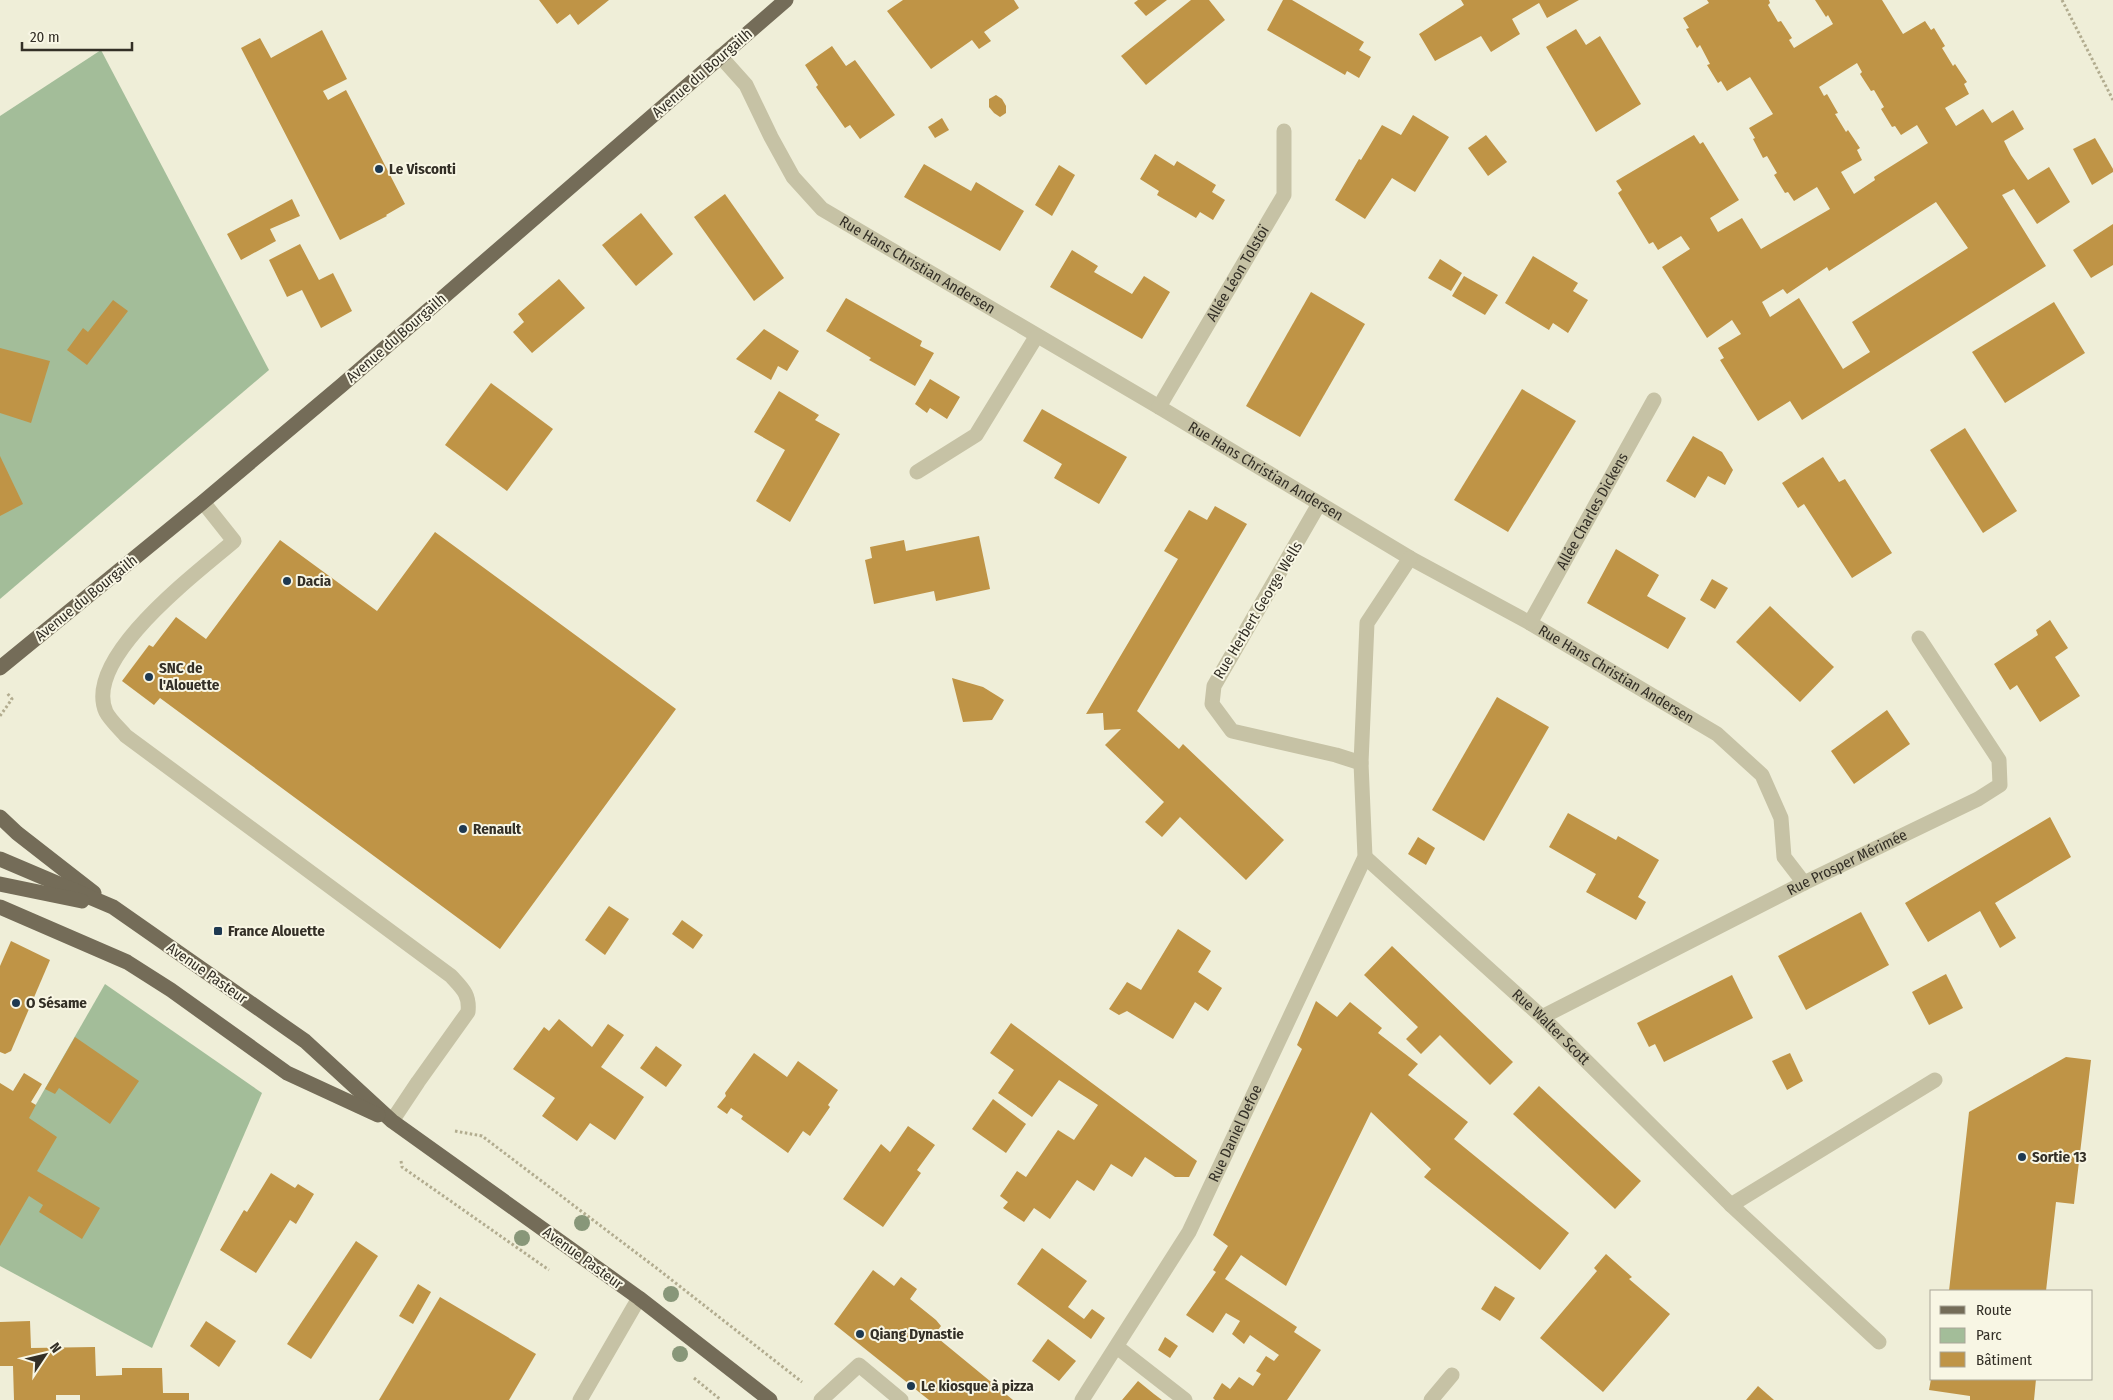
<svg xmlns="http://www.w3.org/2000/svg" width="2113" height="1400" font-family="'Fira Sans Condensed',sans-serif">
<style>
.green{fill:#a3bd99}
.building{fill:#bf9446;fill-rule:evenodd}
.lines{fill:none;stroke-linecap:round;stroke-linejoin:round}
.path{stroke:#b2ac8f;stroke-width:3;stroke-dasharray:2.5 2.5;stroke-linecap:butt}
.minor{stroke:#c6c2a5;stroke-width:15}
.major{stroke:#746c58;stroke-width:15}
.tree{fill:#889779}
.poi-dot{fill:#1e3951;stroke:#f8f6e4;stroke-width:2}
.labels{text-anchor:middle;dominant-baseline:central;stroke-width:4;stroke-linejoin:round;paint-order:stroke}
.street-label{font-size:15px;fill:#332f26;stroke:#f8f6e4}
.poi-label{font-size:15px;font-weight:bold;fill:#332f26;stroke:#f8f6e4;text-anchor:start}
</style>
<rect width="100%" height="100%" fill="#efeed8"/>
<g class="green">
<polygon points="101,50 269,370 0,599 0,116"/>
<polygon points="105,984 262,1093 152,1348 0,1266 0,1167"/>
</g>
<g class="building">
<polygon points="539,0 609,0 578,25 570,14 557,24"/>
<polygon points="903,0 1014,0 1019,8 984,32 991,41 979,49 972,40 931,69 887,11"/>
<polygon points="1138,0 1167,0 1146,16 1134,3"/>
<polygon points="1191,0 1209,0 1225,20 1146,85 1121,56"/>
<polygon points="1283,0 1292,0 1364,42 1359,50 1371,57 1359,78 1347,71 1345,75 1267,30"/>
<polygon points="1461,0 1579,0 1547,18 1539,3 1512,19 1520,34 1491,52 1481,36 1435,61 1419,34 1464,5"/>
<path d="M1707 0H1769L1770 3 1768 5 1778 22 1781 21 1792 38 1789 40 1794 48 1833 24 1828 15 1826 17 1815 0H1882L1903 34 1925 21 1931 30 1934 28 1945 46 1942 48 1953 66 1955 64 1967 82 1964 84 1969 94 1945 108 1956 126 1983 109 1992 123 2013 110 2024 129 2004 141 2011 155 2028 180 2049 167 2070 202 2037 224 2014 189 2002 195 2046 266 1802 420 1790 401 1758 421 1720 360 1724 358 1718 348 1741 334 1732 320 1707 338 1662 267 1690 249 1681 236 1658 250 1653 242 1649 244 1618 193 1622 190 1616 181 1694 135 1700 144 1703 142 1739 200 1710 218 1718 232 1742 218 1761 249 1830 209 1817 187 1794 201 1788 192 1785 193 1774 175 1777 173 1767 156 1763 158 1753 139 1755 138 1749 128 1773 114 1750 77 1727 91 1721 81 1718 83 1707 65 1710 64 1700 45 1697 48 1686 29 1689 28 1683 18 1709 3ZM1857 63 1862 72 1860 74 1871 91 1874 90 1884 107 1881 109 1892 127 1895 126 1901 135 1917 125 1928 143 1874 177 1875 180 1854 194 1841 172 1862 160 1857 150 1860 148 1848 130 1846 132 1835 114 1838 113 1827 94 1824 96 1819 87ZM1936 202 1968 248 1852 322 1870 352 1843 369 1799 298 1770 317 1762 302 1783 289 1787 294 1827 267 1829 271Z"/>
<polygon points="1576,29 1586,45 1600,36 1641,104 1596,132 1546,47"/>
<polygon points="322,30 347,79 323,91 328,100 346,90 405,204 386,215 387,216 340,240 241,48 260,38 271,58"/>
<polygon points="832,46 846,66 855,60 895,115 860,139 850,125 845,128 816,87 818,85 805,65"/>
<polygon points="996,95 1002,99 1006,106 1006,113 1000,117 994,113 989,107 989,99"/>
<polygon points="1413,115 1449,137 1415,192 1392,178 1365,219 1335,200 1359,159 1361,160 1382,125 1401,135"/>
<polygon points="942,118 949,130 935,138 928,127"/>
<polygon points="1486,135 1507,162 1488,176 1468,148"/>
<polygon points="2095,138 2113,169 2113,172 2092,185 2073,149"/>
<polygon points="1155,154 1174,166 1177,161 1216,185 1212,192 1225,200 1213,220 1200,212 1196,218 1157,195 1159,191 1140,179"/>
<polygon points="924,164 971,191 976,182 1024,211 1000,251 904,197"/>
<polygon points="1059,165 1075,175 1052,216 1035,205"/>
<polygon points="725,194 784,278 754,301 694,217"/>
<polygon points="292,199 300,216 270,229 276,241 241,260 227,234"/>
<polygon points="641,213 673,254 636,286 602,245"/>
<polygon points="2113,224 2113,265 2091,278 2073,250"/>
<polygon points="300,244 319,280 333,273 352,311 321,328 302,290 287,297 269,260"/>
<polygon points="1072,250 1098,266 1094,272 1132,294 1144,276 1170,292 1142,339 1050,287"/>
<polygon points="1533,256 1578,283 1573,291 1588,300 1568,333 1553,323 1549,330 1505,303"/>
<polygon points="1440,259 1462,273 1451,291 1428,278"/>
<polygon points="1464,276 1498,295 1485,315 1452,296"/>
<polygon points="559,279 585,308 532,353 513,332 524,322 518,314"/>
<polygon points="1311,292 1365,324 1300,437 1246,406"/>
<polygon points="846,298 922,341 920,346 934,353 915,386 869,360 871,358 826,331"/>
<polygon points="113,300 128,311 87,365 67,350 83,328 88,332"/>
<polygon points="2054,302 2085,353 2005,403 1972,352"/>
<polygon points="764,329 799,351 787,371 778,366 771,380 736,359"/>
<polygon points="0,348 50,361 31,423 0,413"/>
<polygon points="930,379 960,397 947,419 930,408 927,413 915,404"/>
<polygon points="491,383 553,429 507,491 445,445"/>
<polygon points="1522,389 1576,421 1508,532 1454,500"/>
<polygon points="779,391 819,415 815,420 840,434 790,522 756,501 785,450 754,432"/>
<polygon points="1042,409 1127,457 1099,504 1054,478 1062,464 1023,441"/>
<polygon points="1965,428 2017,511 1983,533 1930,450"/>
<polygon points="1693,436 1722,452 1733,470 1725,485 1708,476 1695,498 1666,481"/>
<polygon points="0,456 23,504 0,516"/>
<polygon points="1823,457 1839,482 1845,479 1892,553 1852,578 1804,504 1798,508 1782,483"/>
<polygon points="1215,506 1247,524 1137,711 1179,749 1183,744 1284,840 1246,880 1180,817 1162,837 1145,822 1164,802 1105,745 1121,729 1104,730 1103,713 1086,714 1178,559 1164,551 1189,510 1207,520"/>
<polygon points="435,532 676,709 500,949 160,698 154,705 122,681 149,645 153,647 176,617 206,639 280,540 377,611"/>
<polygon points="979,536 990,589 936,601 934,591 874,604 865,560 872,558 870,547 904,540 906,551"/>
<polygon points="1616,549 1659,575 1647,596 1686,618 1668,649 1587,603"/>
<polygon points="1712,579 1728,588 1715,609 1700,600"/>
<polygon points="1770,606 1834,667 1800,702 1736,642"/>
<polygon points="2050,620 2068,648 2055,657 2080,696 2040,722 2017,685 2010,690 1994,664 2038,635 2036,630"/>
<polygon points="952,678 983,687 1004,700 992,720 963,722"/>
<polygon points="1497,697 1549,727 1484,841 1432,810"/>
<polygon points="1887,710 1910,744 1854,784 1831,751"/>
<polygon points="1568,813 1616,840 1618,836 1659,860 1638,897 1646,902 1636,920 1586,892 1596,874 1549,847"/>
<polygon points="2050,817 2071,857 1995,903 2016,938 2000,948 1980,911 1928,942 1905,903"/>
<polygon points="1418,837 1435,848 1426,865 1408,854"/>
<polygon points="609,906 629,919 605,955 585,940"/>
<polygon points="1861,912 1889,965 1806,1010 1778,956"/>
<polygon points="682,920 703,935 693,949 672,934"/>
<polygon points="1178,929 1211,951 1198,972 1222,988 1208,1011 1195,1002 1173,1039 1127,1011 1119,1015 1109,1009 1127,982 1141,990"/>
<polygon points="11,941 50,960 11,1051 5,1054 0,1052 0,966"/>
<polygon points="1392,946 1513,1062 1490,1085 1440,1035 1421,1054 1406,1039 1418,1027 1364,975"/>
<polygon points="1946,974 1963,1008 1929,1025 1912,992"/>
<polygon points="1732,975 1753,1018 1664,1062 1655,1044 1649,1047 1637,1023"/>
<polygon points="1316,1001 1337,1017 1350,1002 1382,1028 1378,1033 1418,1064 1408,1075 1468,1122 1454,1139 1569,1233 1540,1270 1424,1177 1431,1169 1371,1112 1286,1286 1241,1255 1225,1279 1297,1327 1294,1332 1321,1350 1287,1400 1215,1400 1213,1398 1222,1383 1230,1389 1239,1377 1253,1386 1261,1374 1256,1371 1266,1356 1274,1361 1279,1355 1250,1335 1244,1344 1232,1334 1240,1321 1226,1313 1213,1333 1186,1315 1216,1272 1213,1270 1228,1246 1213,1235 1302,1049 1297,1045"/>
<polygon points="559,1019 592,1047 608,1024 624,1035 601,1067 644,1097 615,1140 590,1123 577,1141 542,1116 555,1098 513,1069 544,1027 549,1031"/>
<polygon points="1011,1023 1197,1161 1189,1177 1175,1177 1145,1157 1132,1177 1111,1164 1094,1191 1077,1180 1050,1219 1034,1208 1024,1222 1003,1208 1008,1202 1000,1196 1017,1171 1026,1177 1058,1130 1074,1140 1098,1105 1059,1080 1032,1117 998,1093 1014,1070 990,1053"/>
<polygon points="75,1037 139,1081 110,1124 59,1088 55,1094 45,1089"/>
<polygon points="656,1046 682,1065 666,1087 640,1068"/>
<polygon points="754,1053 787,1077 798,1061 838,1090 828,1105 830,1107 810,1136 803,1131 788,1153 741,1119 743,1116 731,1108 727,1114 717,1107 726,1096 725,1093"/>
<polygon points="1790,1053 1803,1081 1787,1090 1772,1061"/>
<polygon points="2066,1057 2091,1060 2074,1204 2056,1202 2046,1291 1949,1291 1969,1112"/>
<polygon points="24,1073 42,1084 31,1102 36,1105 29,1118 57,1137 37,1171 100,1208 82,1239 39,1212 43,1205 29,1196 0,1246 0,1083 13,1091"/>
<polygon points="1539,1086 1641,1181 1615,1209 1513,1114"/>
<polygon points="993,1099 1026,1124 1006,1153 972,1129"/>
<polygon points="908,1126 935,1145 917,1170 921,1173 883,1227 843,1199 881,1144 890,1152"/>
<polygon points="271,1173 295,1188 298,1184 314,1194 296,1224 290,1220 256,1273 220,1250 244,1210 247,1212"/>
<polygon points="356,1241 378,1256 311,1359 287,1344"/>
<polygon points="1042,1248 1087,1281 1068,1307 1084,1319 1092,1309 1105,1318 1091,1339 1017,1284"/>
<polygon points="1606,1254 1632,1277 1629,1279 1670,1314 1603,1392 1540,1338 1597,1271 1594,1268"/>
<polygon points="873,1270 894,1286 901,1277 917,1289 910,1299 936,1320 941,1326 934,1335 1013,1400 929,1400 834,1324"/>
<polygon points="418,1284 431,1292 413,1324 399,1316"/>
<polygon points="1495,1286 1515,1298 1500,1321 1481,1309"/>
<polygon points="440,1297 536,1354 509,1400 379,1400"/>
<polygon points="30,1321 31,1348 95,1347 96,1376 122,1375 122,1368 162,1368 163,1393 189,1393 189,1400 80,1400 80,1395 56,1395 56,1400 14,1400 13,1366 0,1366 0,1322"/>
<polygon points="206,1321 236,1341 219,1367 190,1346"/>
<polygon points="1165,1337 1178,1346 1170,1358 1158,1350"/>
<polygon points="1048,1339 1076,1361 1059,1381 1032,1361"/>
<polygon points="1931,1379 2036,1379 2034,1400 1970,1400 1970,1396 1929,1390"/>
<polygon points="1138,1381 1154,1394 1162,1400 1122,1400"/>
<polygon points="1758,1386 1774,1400 1746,1400"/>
</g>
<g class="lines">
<g class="path">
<polyline points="2062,0 2113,100"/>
<polyline points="0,716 12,699 7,693"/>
<polyline points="455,1131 482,1136 659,1270 802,1382"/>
<polyline points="401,1161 402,1167 549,1270"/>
<polyline points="694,1378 721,1400"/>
</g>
<g class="minor">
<path id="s1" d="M720 56 746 85 771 137 793 177 822 209 1159 407 1410 558 1530 623 1717 734 1762 775 1781 818 1784 857 1804 883"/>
<path id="s2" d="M1159 407 1284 195V131"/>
<polyline points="917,472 976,435 1036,337"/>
<path d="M203 502 234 541C198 572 82 658 106 712 110 720 120 729 126 736L451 976C462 988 470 994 468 1012L418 1082 392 1121"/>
<polyline points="1319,504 1214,686 1212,704 1232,731 1336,755 1361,763"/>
<path id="s3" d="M1530 623 1654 400"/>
<path id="s4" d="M1365 857 1542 1017 1731 1205 1879 1342"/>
<path id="s5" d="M1542 1017 1804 883 1978 799 2000 785 1999 760 1919 638"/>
<polyline points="1731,1205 1935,1080"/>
<polyline points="1117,1347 1185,1400"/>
<polyline points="580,1400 639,1298"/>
<polyline points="821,1400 859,1365 901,1400"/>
<path id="s6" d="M1082 1400 1189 1232 1365 857 1361 763 1367 623 1410 558"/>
<polyline points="1431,1400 1452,1375"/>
</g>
<g class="major">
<polyline points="0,668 203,502 342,385 786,0"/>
<polyline points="0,817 17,833 94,893"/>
<polyline points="0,859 113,907 305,1041 392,1121 639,1298 770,1400"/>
<polyline points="0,884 82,901"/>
<polyline points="0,907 127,962 171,990 287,1073 378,1115"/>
</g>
</g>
<g class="tree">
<circle cx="582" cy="1223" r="8"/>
<circle cx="522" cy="1238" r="8"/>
<circle cx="671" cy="1294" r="8"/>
<circle cx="680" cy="1354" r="8"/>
</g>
<g class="poi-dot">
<circle cx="379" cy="169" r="5"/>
<circle cx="287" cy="581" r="5"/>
<circle cx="149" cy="677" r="5"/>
<circle cx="463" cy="829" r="5"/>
<rect x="213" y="926" width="10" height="10" rx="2.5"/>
<circle cx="16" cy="1003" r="5"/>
<circle cx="2022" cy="1157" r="5"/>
<circle cx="860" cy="1334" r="5"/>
<circle cx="911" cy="1386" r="5"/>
</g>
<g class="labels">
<g class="street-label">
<text transform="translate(702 73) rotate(-41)">Avenue du Bourgailh</text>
<text stroke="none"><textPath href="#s1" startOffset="296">Rue Hans Christian Andersen</textPath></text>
<text stroke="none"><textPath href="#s2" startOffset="155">Allée Léon Tolstoï</textPath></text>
<text transform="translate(396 338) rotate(-41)">Avenue du Bourgailh</text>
<text stroke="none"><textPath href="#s1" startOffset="701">Rue Hans Christian Andersen</textPath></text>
<text stroke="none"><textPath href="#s3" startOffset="128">Allée Charles Dickens</textPath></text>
<text transform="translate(86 598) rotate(-39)">Avenue du Bourgailh</text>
<text transform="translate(1258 610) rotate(-59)">Rue Herbert George Wells</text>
<text stroke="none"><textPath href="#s1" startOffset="1106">Rue Hans Christian Andersen</textPath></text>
<text stroke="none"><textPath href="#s5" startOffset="342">Rue Prosper Mérimée</textPath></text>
<text transform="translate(207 973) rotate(35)">Avenue Pasteur</text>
<text stroke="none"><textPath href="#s4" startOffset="252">Rue Walter Scott</textPath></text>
<text stroke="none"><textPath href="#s6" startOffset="308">Rue Daniel Defoe</textPath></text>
<text transform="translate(583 1258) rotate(36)">Avenue Pasteur</text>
</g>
<g class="poi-label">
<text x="389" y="169">Le Visconti</text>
<text x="297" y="581">Dacia</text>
<text x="159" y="668">SNC de<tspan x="159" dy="17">l'Alouette</tspan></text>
<text x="473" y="829">Renault</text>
<text x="228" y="931">France Alouette</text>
<text x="26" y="1003">O Sésame</text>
<text x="2032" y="1157">Sortie 13</text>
<text x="870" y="1334">Qiang Dynastie</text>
<text x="921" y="1386">Le kiosque à pizza</text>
</g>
</g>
<rect x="1930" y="1290" width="162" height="90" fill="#f8f6e4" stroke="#a9a698"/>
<rect x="1940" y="1306" width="25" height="8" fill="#746c58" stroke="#a9a698"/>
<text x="1976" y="1315" font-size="15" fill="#332f26">Route</text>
<rect x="1940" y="1328" width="25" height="15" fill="#a3bd99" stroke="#a9a698"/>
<text x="1976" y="1340" font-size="15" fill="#332f26">Parc</text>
<rect x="1940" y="1352" width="25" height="15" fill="#bf9446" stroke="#a9a698"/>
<text x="1976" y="1365" font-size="15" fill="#332f26">Bâtiment</text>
<g transform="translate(45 1355) rotate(55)" stroke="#f8f6e4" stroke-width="4" paint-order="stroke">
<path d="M0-4L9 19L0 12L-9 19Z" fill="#332f26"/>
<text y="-8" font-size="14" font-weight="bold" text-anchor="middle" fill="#332f26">N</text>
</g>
<path d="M22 42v8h110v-8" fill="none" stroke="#332f26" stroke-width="2.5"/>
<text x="30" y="42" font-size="15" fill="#332f26" stroke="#f8f6e4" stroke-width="4" paint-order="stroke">20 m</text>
</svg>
